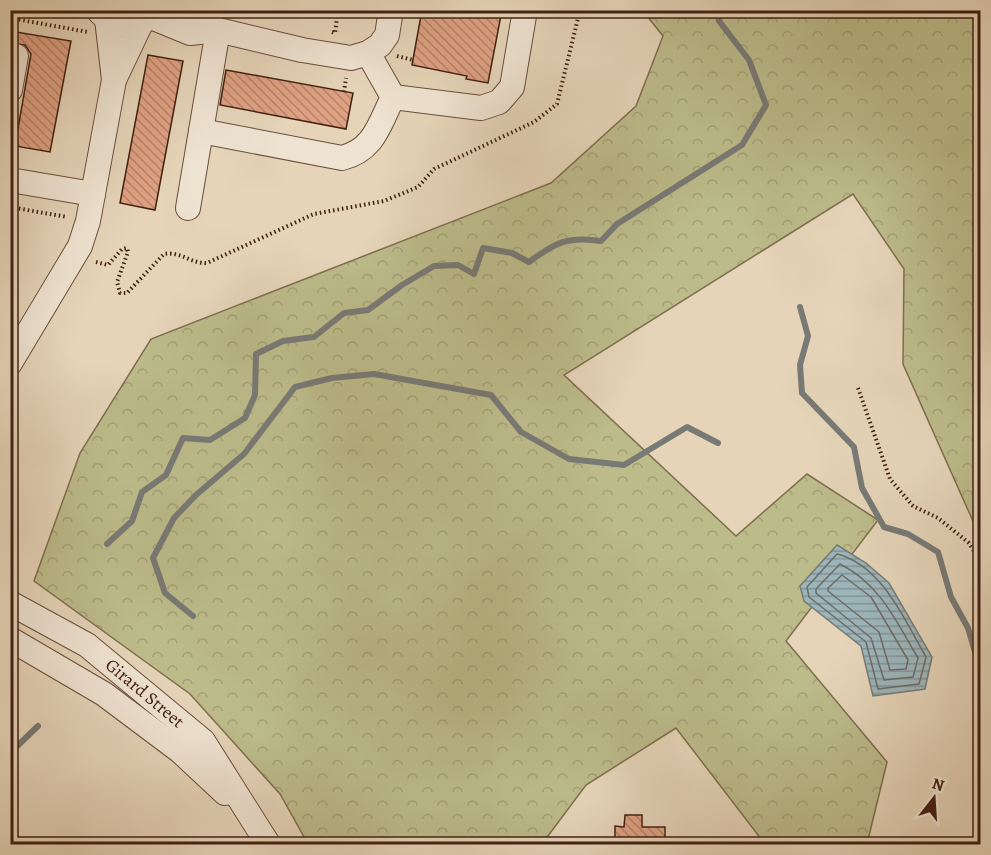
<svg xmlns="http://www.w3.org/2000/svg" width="991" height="855" font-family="Alegreya,serif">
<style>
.forest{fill:url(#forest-crowns);stroke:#7f6e4e;stroke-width:1.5}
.water{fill:url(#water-rules);stroke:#787a76;stroke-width:1.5}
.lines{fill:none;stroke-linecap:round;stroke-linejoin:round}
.shore{stroke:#6f6b66;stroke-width:1.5}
.stream{stroke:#787a76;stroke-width:6}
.building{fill:url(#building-back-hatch);stroke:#422111;stroke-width:1.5}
.minor-casing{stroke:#6b4e3b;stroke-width:26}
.path{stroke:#422111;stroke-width:4;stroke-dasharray:1.5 3;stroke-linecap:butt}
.minor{stroke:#eee3d1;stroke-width:24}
.labels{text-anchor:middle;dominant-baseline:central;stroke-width:4.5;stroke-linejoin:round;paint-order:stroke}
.street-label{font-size:18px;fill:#422111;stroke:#eee3d1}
</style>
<defs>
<pattern id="forest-crowns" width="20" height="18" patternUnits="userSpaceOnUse" patternTransform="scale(1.5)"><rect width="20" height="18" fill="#bcbb8a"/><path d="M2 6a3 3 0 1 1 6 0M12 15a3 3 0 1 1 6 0" fill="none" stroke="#a3a076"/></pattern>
<pattern id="water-rules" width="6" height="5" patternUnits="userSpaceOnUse" patternTransform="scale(1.5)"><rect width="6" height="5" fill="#9cb5ba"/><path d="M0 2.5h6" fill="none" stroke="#819396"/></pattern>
<pattern id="building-back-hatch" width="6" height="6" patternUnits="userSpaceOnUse" patternTransform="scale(1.5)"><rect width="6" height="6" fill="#dea182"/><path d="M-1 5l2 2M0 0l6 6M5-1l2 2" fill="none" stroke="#b68369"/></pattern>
</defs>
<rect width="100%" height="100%" fill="#e5d4b8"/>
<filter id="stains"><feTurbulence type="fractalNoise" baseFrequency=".00333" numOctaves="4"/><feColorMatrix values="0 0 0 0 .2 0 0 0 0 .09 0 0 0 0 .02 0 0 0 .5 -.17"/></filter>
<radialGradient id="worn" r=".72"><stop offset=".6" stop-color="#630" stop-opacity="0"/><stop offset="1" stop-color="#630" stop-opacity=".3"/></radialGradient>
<polygon class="forest" points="643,11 980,11 980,537 903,364 904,269 853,194 564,375 736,536 807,474 878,520 786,641 887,762 867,844 765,844 676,728 586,785 542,844 308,844 280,794 190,694 34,581 80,453 151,339 551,183 636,106 663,36"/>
<polygon class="water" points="837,545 866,563 889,583 932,657 925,689 873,696 861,646 804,601 800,586"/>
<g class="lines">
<g class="shore">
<path d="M837 554C882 565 905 621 926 657L919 684 878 689 866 642 809 597 807 587Z"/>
<path d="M840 564C880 584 896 621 918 658L913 677 884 680 871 638 816 593V589Z"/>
<polygon points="842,575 871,597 908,660 906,669 890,670 879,632 828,591 828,588"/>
</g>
<g class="stream">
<polyline points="800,307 808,336 800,365 802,393 854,447 862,488 884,527 908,534 938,552 951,597 968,628 980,669"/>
<path d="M107 544 132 521 142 492 166 475 183 438 210 440 245 418 255 395 256 354 283 341 314 337 344 313 368 310 402 285 434 266 458 265 474 274 483 248 512 253 529 262C556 242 568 236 601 241L617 224 742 145 766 105 749 60 719 21V10"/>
<polyline points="193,616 165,593 153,558 174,518 196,495 244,454 295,387 332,378 374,374 491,395 521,432 569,459 624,465 687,427 718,443"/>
<polyline points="10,753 38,726"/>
</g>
</g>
<g class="building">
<polygon points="422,10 502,10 488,83 466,79 467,76 412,65"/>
<polygon points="10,31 71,41 50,152 15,146 31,54 25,45 10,43"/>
<polygon points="148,55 183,61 155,210 120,203"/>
<polygon points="226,70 353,93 346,129 220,105"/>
<polygon points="625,815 642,815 642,827 665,827 665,844 615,844 615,826 624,827"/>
</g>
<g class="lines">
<defs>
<g id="minor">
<path d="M98 10C113 28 134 28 152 16"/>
<polyline points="189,10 218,30 302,50 351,58 368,53 380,45 387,35 391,10"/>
<polyline points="151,17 190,33 218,30"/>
<polyline points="107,19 114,80"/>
<polyline points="10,90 16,56"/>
<polyline points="393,97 481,108 499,102 512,87 525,10"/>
<path d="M201 131 342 158C374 150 379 125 393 97L368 53"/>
<polyline points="10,180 93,194"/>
<polyline points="188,208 218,30"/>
<polyline points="10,363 80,246 88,221 114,80 141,23"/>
<polyline points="10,603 87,645 203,741 268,844"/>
<polyline points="10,639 104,694 180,751 225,793"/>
</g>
</defs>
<use href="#minor" class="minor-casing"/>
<g class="path">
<polyline points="10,18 88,32"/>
<polyline points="332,32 335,33 337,18"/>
<polyline points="397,56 413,60"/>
<polyline points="344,92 346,78"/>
<polyline points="10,207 67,217"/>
<path d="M96 262 108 265 122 249 127 248 128 252 117 282 120 293H127L164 254C181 251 191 264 207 263L314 214 384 201 418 187 434 169 534 122 557 104 580 10"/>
<polyline points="858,388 890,479 913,506 938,518 969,543 980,561"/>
</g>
<use href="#minor" class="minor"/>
</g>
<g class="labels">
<g class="street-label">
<text transform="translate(145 693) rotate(40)">Girard Street</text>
</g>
</g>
<rect width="991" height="855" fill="none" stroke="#e5d4b8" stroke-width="36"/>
<rect x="12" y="12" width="967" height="831" fill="none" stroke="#422111" stroke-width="3"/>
<rect x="18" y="18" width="955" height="819" fill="none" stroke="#422111" stroke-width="1.5"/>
<g transform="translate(934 798) rotate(17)" stroke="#eee3d1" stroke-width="4.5" paint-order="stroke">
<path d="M0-4.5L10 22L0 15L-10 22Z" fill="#422111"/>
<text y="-9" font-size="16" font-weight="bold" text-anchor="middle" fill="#422111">N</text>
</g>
<rect width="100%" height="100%" filter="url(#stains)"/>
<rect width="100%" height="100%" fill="url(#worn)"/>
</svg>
